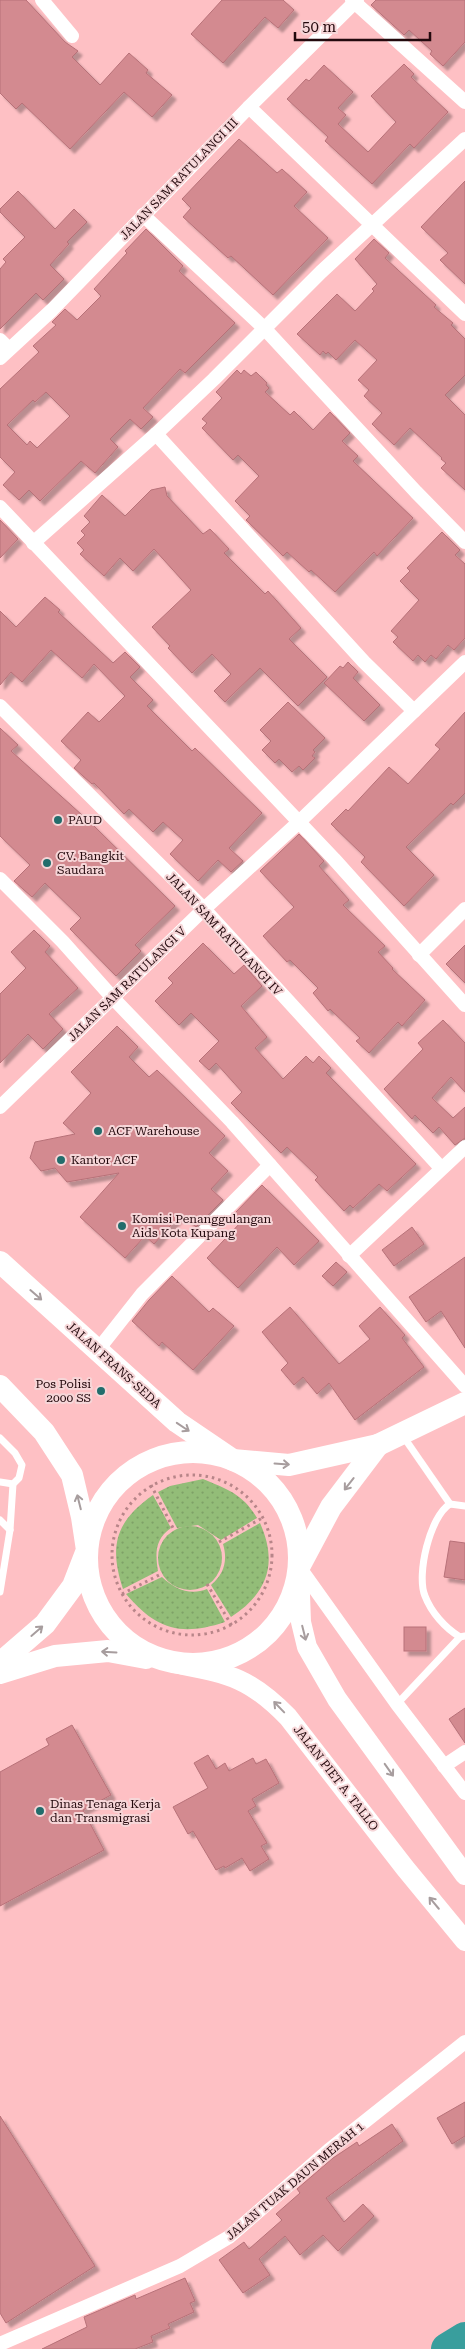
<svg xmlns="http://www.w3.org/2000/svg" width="465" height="2349" font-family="'Roboto Serif',serif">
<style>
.grass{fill:url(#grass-dots)}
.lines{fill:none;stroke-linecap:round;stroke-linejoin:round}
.river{stroke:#399e9d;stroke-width:32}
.building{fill:#d38a90;stroke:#b77178;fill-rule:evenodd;filter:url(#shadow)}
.path{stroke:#b88589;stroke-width:3;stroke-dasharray:2.5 4;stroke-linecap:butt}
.service{stroke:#fff;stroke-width:7}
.minor{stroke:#fff;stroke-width:14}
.secondary{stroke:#fff;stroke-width:20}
.primary{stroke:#fff;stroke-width:22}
.oneway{stroke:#a79d9e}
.poi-dot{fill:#226d6c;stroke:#f6d6d8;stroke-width:2}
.labels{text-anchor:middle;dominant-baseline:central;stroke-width:4;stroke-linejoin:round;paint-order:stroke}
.street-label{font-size:12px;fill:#23090d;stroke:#f6d6d8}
.poi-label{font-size:12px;fill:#23090d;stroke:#f6d6d8;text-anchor:start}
</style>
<defs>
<pattern id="grass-dots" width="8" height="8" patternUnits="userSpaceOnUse" patternTransform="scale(1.25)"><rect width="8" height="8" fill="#93bd78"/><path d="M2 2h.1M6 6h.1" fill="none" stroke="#7ea167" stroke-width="1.8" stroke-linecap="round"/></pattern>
<filter id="shadow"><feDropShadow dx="4.5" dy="4.5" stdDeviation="1" flood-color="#0004"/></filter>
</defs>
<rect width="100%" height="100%" fill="#fec0c4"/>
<g class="grass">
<path d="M203 1479C227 1489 243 1494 257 1518L221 1540 198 1525 177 1528 158 1492 170 1486Z"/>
<path d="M153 1495 171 1528C155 1539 155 1553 158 1571L123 1589C109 1546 115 1522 153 1495Z"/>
<path d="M260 1523C278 1563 268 1593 231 1617L211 1585C224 1574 228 1561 223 1544Z"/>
<circle cx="190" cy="1558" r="32"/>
<path d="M162 1577C175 1589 190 1596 207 1589L225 1622C180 1637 156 1629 126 1594Z"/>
</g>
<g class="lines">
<polyline class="river" points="447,2349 465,2338"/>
</g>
<g class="building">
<polygon points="0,0 26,0 65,42 78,51 72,57 100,85 129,53 148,70 146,73 172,95 152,117 124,92 70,149 22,103 16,109 0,93"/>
<polygon points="222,0 283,0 294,10 278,28 265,17 223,63 191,34"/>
<polygon points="376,0 465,0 465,42 443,66 430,54 432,51 409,30 404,35 371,5"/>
<polygon points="404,64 414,74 411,77 448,112 414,148 410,144 372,184 325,141 328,137 287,99 306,79 309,81 324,65 353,92 338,108 346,115 338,124 368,152 396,122 371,96"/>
<polygon points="239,139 277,173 282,169 307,192 294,206 328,238 273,295 231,256 228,258 183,217 191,208 182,199"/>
<polygon points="465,181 465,284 440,260 448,253 421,227"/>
<polygon points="18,191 55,229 74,209 87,222 67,242 69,244 50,265 64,279 43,300 36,293 0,329 0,269 6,262 3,259 25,237 0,212 0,209"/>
<path d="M146 229 183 266 179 271 235 323 185 373 180 369 143 408 153 417 141 429 130 419 110 439 118 447 95 473 81 461 40 501 29 490 19 500 3 485 15 472 0 457V389L39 352 33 346 56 325 52 322 65 309 77 320 101 296 94 289 127 253 125 251ZM46 392 70 416 37 448 30 441 27 445 7 425 33 400 35 402Z"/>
<polygon points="374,239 389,253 385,258 436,305 434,307 453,323 451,325 465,339 465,375 445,395 465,415 465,490 441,468 446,463 441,459 442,458 410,428 394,445 372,424 382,413 364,396 369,390 358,380 377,360 355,340 336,360 328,352 326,354 323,351 320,355 297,334 337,294 355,311 374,291 372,289 377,284 355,259"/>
<polygon points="237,370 241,374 244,370 251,376 256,372 267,383 266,385 269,388 265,392 290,415 294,411 313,430 330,412 350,433 342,441 358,456 353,461 413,518 377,556 374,552 335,592 311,570 309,572 287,552 283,556 246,520 250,516 235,501 259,476 238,455 233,460 202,428 207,423 202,419 222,398 216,392"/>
<polygon points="165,487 167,496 203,534 210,529 229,549 224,553 265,594 268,591 301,628 289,639 327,677 298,706 260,668 225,702 214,691 231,674 212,654 192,673 168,648 170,646 152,627 191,590 154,549 133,571 120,558 104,576 80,554 84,550 77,543 85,535 81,531 90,522 84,516 102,495 125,516 151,490"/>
<polygon points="0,520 18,539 0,558"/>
<polygon points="442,532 460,550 455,555 465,564 465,638 454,650 448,645 436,659 431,655 425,662 418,655 413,661 393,642 398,637 391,631 419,600 400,581 410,571 407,568"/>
<polygon points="45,597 60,610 58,612 113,663 125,652 140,667 130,677 153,700 147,706 192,751 195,748 262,813 229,848 243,861 231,872 218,860 198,881 170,854 183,840 163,822 153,832 129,809 124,814 94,783 92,784 74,768 81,760 61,741 88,712 99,722 125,696 94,664 82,678 51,650 22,682 11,672 0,685 0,611 16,627"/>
<polygon points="348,662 358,672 353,678 380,705 364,721 324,683 340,666 343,668"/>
<polygon points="288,702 325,738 313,750 315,752 312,756 315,758 303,770 299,766 292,772 279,759 275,763 262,750 271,741 260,730"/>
<polygon points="465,712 465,793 453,805 451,803 406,847 434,875 404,906 361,862 365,857 331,824 346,809 348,811 389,767 408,784 440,749 435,745"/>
<polygon points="0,728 18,745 11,751 92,824 175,906 135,945 141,951 116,976 70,929 81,918 45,883 32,897 14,881 30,865 0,836"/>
<polygon points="299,834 324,861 319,866 349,900 343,905 385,946 378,952 393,968 392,969 425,1000 402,1026 398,1022 369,1053 356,1041 360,1038 330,1009 328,1011 313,993 318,988 290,960 287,962 263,936 294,907 260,871"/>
<polygon points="34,930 50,946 45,952 78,988 49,1014 63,1029 43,1049 28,1034 0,1063 0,994 26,968 11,952"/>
<polygon points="203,943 234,974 244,965 262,986 241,1006 267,1037 255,1048 283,1079 306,1056 313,1063 319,1056 331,1068 326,1073 416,1164 387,1191 379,1184 353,1208 350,1205 344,1211 315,1180 318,1177 287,1147 281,1153 231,1103 242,1092 216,1063 209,1070 199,1061 219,1041 191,1013 179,1025 155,1001 173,983 168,978"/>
<polygon points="465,945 465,983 446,964"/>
<polygon points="443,1020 465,1043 465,1092 451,1077 432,1098 453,1118 465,1107 465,1138 455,1145 439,1127 433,1133 415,1115 412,1119 384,1089 423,1049 418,1043"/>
<polygon points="117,1026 138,1047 129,1057 149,1077 157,1070 225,1136 209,1153 228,1171 211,1189 223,1200 196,1227 181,1214 154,1244 145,1236 125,1258 80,1217 119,1173 67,1182 55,1168 41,1171 30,1158 35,1142 75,1134 63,1123 91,1093 71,1072"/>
<polygon points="262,1185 319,1241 294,1265 277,1247 238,1288 207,1258 241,1222 234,1214"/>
<polygon points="412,1227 424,1244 394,1266 382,1250"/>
<polygon points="465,1257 465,1348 441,1311 426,1322 409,1297"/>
<polygon points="336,1262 347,1272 333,1286 322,1276"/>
<polygon points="172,1276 209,1312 213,1308 234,1326 193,1370 162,1342 159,1346 132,1321 149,1300"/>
<polygon points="290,1307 339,1364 370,1339 359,1326 380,1307 405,1335 402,1338 424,1367 355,1420 329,1383 317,1394 303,1377 294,1385 281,1370 288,1363 262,1332"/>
<polygon points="450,1541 465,1543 465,1580 444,1577"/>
<rect x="404" y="1627" width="22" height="24"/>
<polygon points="465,1708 465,1743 449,1719"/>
<polygon points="72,1725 111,1795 83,1810 104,1850 0,1906 0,1772 49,1745 46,1739"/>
<polygon points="208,1755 216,1769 225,1763 229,1771 253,1758 256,1764 266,1759 279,1783 252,1799 256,1806 248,1811 267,1843 261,1846 269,1859 250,1871 242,1858 225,1868 224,1866 216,1870 193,1831 188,1834 173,1807 208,1788 194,1763"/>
<polygon points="465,2102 465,2136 452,2144 437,2118"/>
<polygon points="0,2116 95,2266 6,2323 0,2313"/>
<polygon points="392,2124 403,2141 326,2198 344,2222 363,2204 374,2216 338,2251 323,2235 300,2255 285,2236 259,2259 270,2275 243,2293 219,2260 244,2242 249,2249 282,2220 276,2214 300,2193 297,2189 333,2158 357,2142 359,2146"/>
<polygon points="185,2278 195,2301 190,2303 194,2312 168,2324 170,2328 151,2336 153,2342 135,2349 42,2349 87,2327 84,2317 135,2295 136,2299"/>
</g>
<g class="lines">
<g class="path">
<circle cx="192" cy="1555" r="80"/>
<polyline points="151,1485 174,1530"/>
<polyline points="219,1542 264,1517"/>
<polyline points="207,1584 232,1626"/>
<polyline points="122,1594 161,1574"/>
</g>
<g class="service">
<polyline points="403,1436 450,1504"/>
<polyline points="0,1438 15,1453 22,1465 19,1478 13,1484 10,1530 0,1592"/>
<polyline points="0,1482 13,1484"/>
<path d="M465 1506 450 1504C430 1516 416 1575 425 1596 431 1612 445 1628 460 1637L465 1636"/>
<polyline points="0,1520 10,1530"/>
<polyline points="397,1704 460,1637"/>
</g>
<g class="minor">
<polyline points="42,0 72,36"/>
<polyline points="352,0 465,102"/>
<polyline points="249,107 465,314"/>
<polyline points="143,215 264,328 416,492 465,542"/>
<polyline points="0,340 9,349"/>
<polyline points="0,358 52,310 249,107 357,0"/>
<polyline points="156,434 364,662 414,711"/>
<polyline points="0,507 334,859 465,1005"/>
<polyline points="33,543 156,434 214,379 321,272 465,139"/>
<polyline points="0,706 204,909 441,1168"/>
<polyline points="0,879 63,942 112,997 232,1122 465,1386"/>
<polyline points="419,955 465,909"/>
<polyline points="0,1107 204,909 299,822 465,662"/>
<polyline points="349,1256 465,1147"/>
<polyline points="97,1351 142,1294 270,1165"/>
<polyline points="300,1568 397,1704 465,1793"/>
<polyline points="444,1766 465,1752"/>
<polyline points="0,2344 180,2266 229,2237 329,2150 465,2042"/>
</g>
<g class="secondary">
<polyline points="299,1567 301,1622 307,1647 337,1699 465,1875"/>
<path d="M174 1663C228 1674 248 1676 288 1717L405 1868 465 1941"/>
</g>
<g class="primary">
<polyline points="0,1262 177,1422 233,1460 289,1465 378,1445 465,1403"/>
<polyline points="0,1386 44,1432 72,1475 82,1517 87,1550 73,1586 45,1624 0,1663"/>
<circle cx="193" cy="1558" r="106"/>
<polyline points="299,1567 331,1507 378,1445"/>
<polyline points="0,1673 55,1656 108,1651 146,1658"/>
</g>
</g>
<defs><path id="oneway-shaft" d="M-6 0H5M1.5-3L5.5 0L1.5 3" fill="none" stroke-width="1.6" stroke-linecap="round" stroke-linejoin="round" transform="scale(1.25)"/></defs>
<g class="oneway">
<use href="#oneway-shaft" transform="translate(36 1295) rotate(41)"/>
<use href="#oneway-shaft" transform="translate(183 1427) rotate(34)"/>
<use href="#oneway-shaft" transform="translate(282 1464) rotate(4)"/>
<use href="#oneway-shaft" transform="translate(349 1484) rotate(128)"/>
<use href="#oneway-shaft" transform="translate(79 1502) rotate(-104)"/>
<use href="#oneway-shaft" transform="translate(37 1631) rotate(-41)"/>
<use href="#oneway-shaft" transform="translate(304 1633) rotate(76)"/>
<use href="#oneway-shaft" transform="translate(109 1652) rotate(-177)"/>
<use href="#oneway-shaft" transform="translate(279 1707) rotate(-134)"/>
<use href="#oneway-shaft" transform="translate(389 1770) rotate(55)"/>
<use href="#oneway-shaft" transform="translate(434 1903) rotate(-130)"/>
</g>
<g class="poi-dot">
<circle cx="58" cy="820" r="5"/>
<circle cx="47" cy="863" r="5"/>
<circle cx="98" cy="1131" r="5"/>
<circle cx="61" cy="1160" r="5"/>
<circle cx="122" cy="1226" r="5"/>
<circle cx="101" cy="1391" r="5"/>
<circle cx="40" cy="1811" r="5"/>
</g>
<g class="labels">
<g class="street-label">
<text transform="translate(179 179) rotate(-46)">JALAN SAM RATULANGI III</text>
<text transform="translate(224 934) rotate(47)">JALAN SAM RATULANGI IV</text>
<text transform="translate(127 984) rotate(-44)">JALAN SAM RATULANGI V</text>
<text transform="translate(114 1365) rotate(42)">JALAN FRANS-SEDA</text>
<text transform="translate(336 1778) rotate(52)">JALAN PIET A. TALLO</text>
<text transform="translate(295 2181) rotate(-40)">JALAN TUAK DAUN MERAH 1</text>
</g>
<g class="poi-label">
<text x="68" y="820">PAUD</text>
<text x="57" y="856">CV. Bangkit<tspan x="57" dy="14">Saudara</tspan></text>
<text x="108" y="1131">ACF Warehouse</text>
<text x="71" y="1160">Kantor ACF</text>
<text x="132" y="1219">Komisi Penanggulangan<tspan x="132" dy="14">Aids Kota Kupang</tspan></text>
<text x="91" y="1384" text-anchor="end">Pos Polisi<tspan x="91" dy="14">2000 SS</tspan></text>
<text x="50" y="1804">Dinas Tenaga Kerja<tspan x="50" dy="14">dan Transmigrasi</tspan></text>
</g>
</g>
<path d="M295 32v8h135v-8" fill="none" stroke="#23090d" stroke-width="2.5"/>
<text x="302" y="32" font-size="15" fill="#23090d" stroke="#f6d6d8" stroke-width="4" paint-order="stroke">50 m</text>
</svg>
